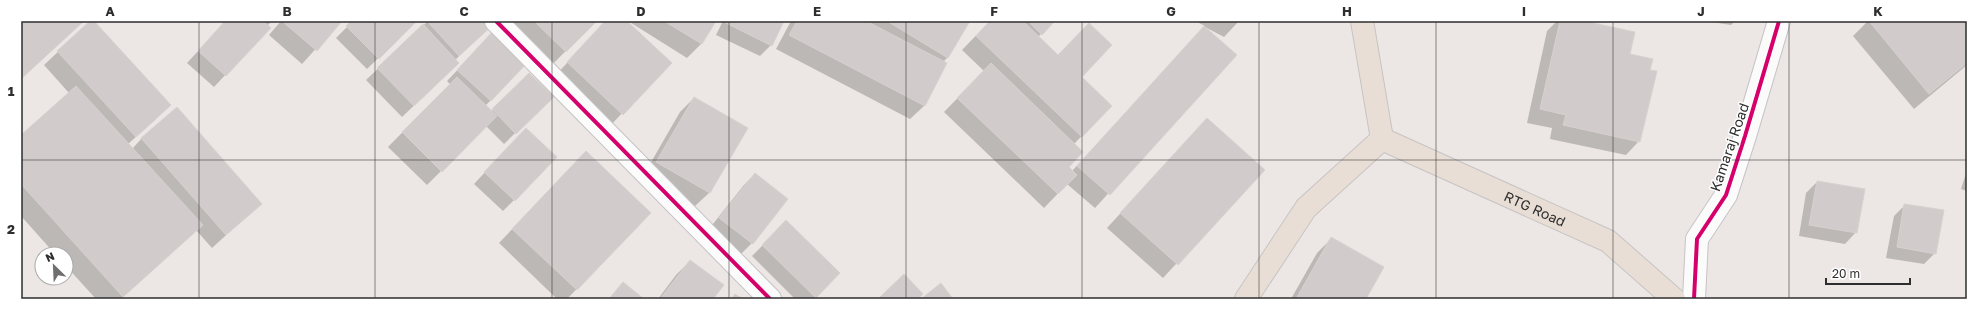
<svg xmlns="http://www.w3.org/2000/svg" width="1988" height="320" font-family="'Golos Text',sans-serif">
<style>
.shadow{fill:#0003}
.building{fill:#d1cccb;stroke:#d7d2d0}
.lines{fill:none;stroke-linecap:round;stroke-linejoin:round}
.street-casing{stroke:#c6c4c5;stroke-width:24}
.secondary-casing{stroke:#c6c4c5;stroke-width:24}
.primary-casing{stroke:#c6c4c4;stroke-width:24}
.street{stroke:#fcfbfb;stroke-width:22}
.secondary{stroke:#fcfbfb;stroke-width:22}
.primary{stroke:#e9ded5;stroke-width:22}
.cycleway-casing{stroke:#fff;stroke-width:6}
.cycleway{stroke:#d6006c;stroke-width:4}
.grid{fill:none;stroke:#2e2e2e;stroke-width:1;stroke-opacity:0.55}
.labels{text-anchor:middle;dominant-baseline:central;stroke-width:3;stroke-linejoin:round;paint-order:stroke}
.street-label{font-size:14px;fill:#2e2e2e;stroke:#fff}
.neatline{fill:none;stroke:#2e2e2e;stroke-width:1.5}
.grid-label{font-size:13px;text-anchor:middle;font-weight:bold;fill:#2e2e2e}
</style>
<rect width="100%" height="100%" fill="#ece6e4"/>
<g class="shadow">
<polygon points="91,21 156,119 128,144 132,149 142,138 260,204 212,248 196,230 121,299 96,299 66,266 66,254 55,254 21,216 21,136 69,93 44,65"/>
<polygon points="226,21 272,21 267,26 269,28 214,87 187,63"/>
<polygon points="281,21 341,21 302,64 269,35"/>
<polygon points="353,21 416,21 367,69 336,38"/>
<polygon points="428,21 481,35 455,60 447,74 402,117 366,80"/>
<polygon points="506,21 595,21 552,65"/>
<polygon points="606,21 625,21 670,63 608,128 554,77"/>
<polygon points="628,21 715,21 701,44 687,58"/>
<polygon points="723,21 783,21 771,45 760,56 716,35"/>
<polygon points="791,21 969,21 948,57 943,62 946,64 924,106 910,119 776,49"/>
<polygon points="990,21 1054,21 1038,37 1111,106 1074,144 1067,167 1072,171 1205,26 1195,21 1239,21 1224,37 1205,27 1235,55 1095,208 1067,184 1044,208 944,112 984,71 962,50"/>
<polygon points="1557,21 1579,21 1649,71 1639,141 1626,155 1550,139 1552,128 1527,123 1547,31"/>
<polygon points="1705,21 1735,21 1731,25"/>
<polygon points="1868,21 1967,21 1967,65 1914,109 1853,36"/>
<polygon points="483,43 491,100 485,106 491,112 529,74 552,97 504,144 486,126 427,185 388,147 450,84 447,81"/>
<polygon points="694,98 746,129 709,193 695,206 643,176 680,112"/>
<polygon points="1193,134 1263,170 1163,278 1107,228"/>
<polygon points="515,140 514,200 503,211 474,184"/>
<polygon points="572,166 650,213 567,299 557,299 499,243"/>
<polygon points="1967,170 1967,191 1961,189"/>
<polygon points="755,174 752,243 741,254 709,229 744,185"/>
<polygon points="1817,182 1856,232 1845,244 1799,236 1806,193"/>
<polygon points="1905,205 1935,253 1924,264 1886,258 1894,216"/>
<polygon points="786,222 839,273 813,299 795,299 752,256"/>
<polygon points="1331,239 1365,299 1291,299 1317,253"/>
<polygon points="690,261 711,299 658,299 676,275"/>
</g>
<g class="building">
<polygon points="21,21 84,21 21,79"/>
<polygon points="90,21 94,21 171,105 136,137 57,51"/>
<polygon points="225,21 263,21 271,28 226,76 198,51"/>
<polygon points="282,21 342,21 317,51"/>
<polygon points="351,21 417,21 379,59 346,26"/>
<polygon points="427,21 491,21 494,24 459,56"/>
<polygon points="534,21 597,21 566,52"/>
<polygon points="605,21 627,21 672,63 623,115 567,62"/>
<polygon points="664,21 716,21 702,44"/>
<polygon points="727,21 784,21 772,46 726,23"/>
<polygon points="797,21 866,21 947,63 925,106 789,35"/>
<polygon points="887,21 970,21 948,58"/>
<polygon points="990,21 1023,21 1058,55 1089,23 1112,45 1082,77 1112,106 1082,137 976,36"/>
<polygon points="1028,21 1055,21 1042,35"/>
<polygon points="1560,21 1584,21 1635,32 1630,54 1653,59 1650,70 1657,71 1640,142 1563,125 1566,115 1540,109"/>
<polygon points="1869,21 1967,21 1967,63 1929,94"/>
<polygon points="423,24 459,63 414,106 377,68"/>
<polygon points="1204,26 1237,55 1110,195 1077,166"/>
<polygon points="494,30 528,62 491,101 457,70"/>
<polygon points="991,63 1083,152 1069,167 1077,175 1058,194 957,98"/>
<polygon points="529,73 554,97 516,134 492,109"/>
<polygon points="457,77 497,116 442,172 402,132"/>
<polygon points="76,86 203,225 123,297 21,184 21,135"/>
<polygon points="694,97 748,128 710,193 656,162"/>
<polygon points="177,107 262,204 226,235 141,138"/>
<polygon points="1207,118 1265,170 1178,265 1120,213"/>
<polygon points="526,128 557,157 515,201 484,172"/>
<polygon points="586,151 651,213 577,290 512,229"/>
<polygon points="755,173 788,199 753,244 719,218"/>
<polygon points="1817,181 1865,189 1857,233 1809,225"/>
<polygon points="1904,204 1944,210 1936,254 1897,247"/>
<polygon points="786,220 840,273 816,298 762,245"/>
<polygon points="1331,237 1384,267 1366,299 1296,299"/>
<polygon points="690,260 724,285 713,299 660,299"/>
<polygon points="904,274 923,294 918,299 878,299"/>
<polygon points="623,282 644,299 609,299"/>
<polygon points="941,283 953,299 921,299"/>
<polygon points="735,294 743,299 731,299"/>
</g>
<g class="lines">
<defs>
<polyline id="street" points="496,21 770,299"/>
<polyline id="secondary" points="1694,299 1697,239 1726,195 1745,136 1779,21"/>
<g id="primary">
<path id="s1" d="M1382 139 1608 241 1674 299"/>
<polyline points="1246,299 1306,208 1382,139 1362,21"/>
</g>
</defs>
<use href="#street" class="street-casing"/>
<use href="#secondary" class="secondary-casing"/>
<use href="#primary" class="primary-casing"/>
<use href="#street" class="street"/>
<use href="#secondary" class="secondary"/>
<use href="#primary" class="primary"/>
<defs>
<g id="cycleway">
<polyline points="496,21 770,299"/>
<polyline points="1694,299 1697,239 1726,195 1745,136 1779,21"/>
</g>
</defs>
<use href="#cycleway" class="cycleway-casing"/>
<use href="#cycleway" class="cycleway"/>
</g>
<path class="grid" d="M199 21V299M375 21V299M552 21V299M729 21V299M906 21V299M1082 21V299M1259 21V299M1436 21V299M1613 21V299M1789 21V299M21 160H1967"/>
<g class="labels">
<g class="street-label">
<text transform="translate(1729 147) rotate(-71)">Kamaraj Road</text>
<text stroke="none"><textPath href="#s1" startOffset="168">RTG Road</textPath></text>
</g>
</g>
<rect width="1988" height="320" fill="none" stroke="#ffffff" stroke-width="44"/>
<g transform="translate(54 266) rotate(336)"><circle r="19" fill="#ffffff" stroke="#ababab"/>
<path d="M0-3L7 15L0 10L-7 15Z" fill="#706e6e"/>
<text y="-6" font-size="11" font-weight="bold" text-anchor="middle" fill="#2e2e2e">N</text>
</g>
<path d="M1826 278v6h84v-6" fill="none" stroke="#2e2e2e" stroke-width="2"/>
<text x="1832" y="278" font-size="12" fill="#2e2e2e" stroke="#ffffff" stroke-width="3" paint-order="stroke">20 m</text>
<rect x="22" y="22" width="1944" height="276" class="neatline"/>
<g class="grid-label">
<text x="110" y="16">A</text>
<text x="287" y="16">B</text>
<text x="464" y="16">C</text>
<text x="641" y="16">D</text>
<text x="817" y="16">E</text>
<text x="994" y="16">F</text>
<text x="1171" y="16">G</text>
<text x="1347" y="16">H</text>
<text x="1524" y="16">I</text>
<text x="1701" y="16">J</text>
<text x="1878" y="16">K</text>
<text x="11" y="96">1</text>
<text x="11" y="234">2</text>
</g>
</svg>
